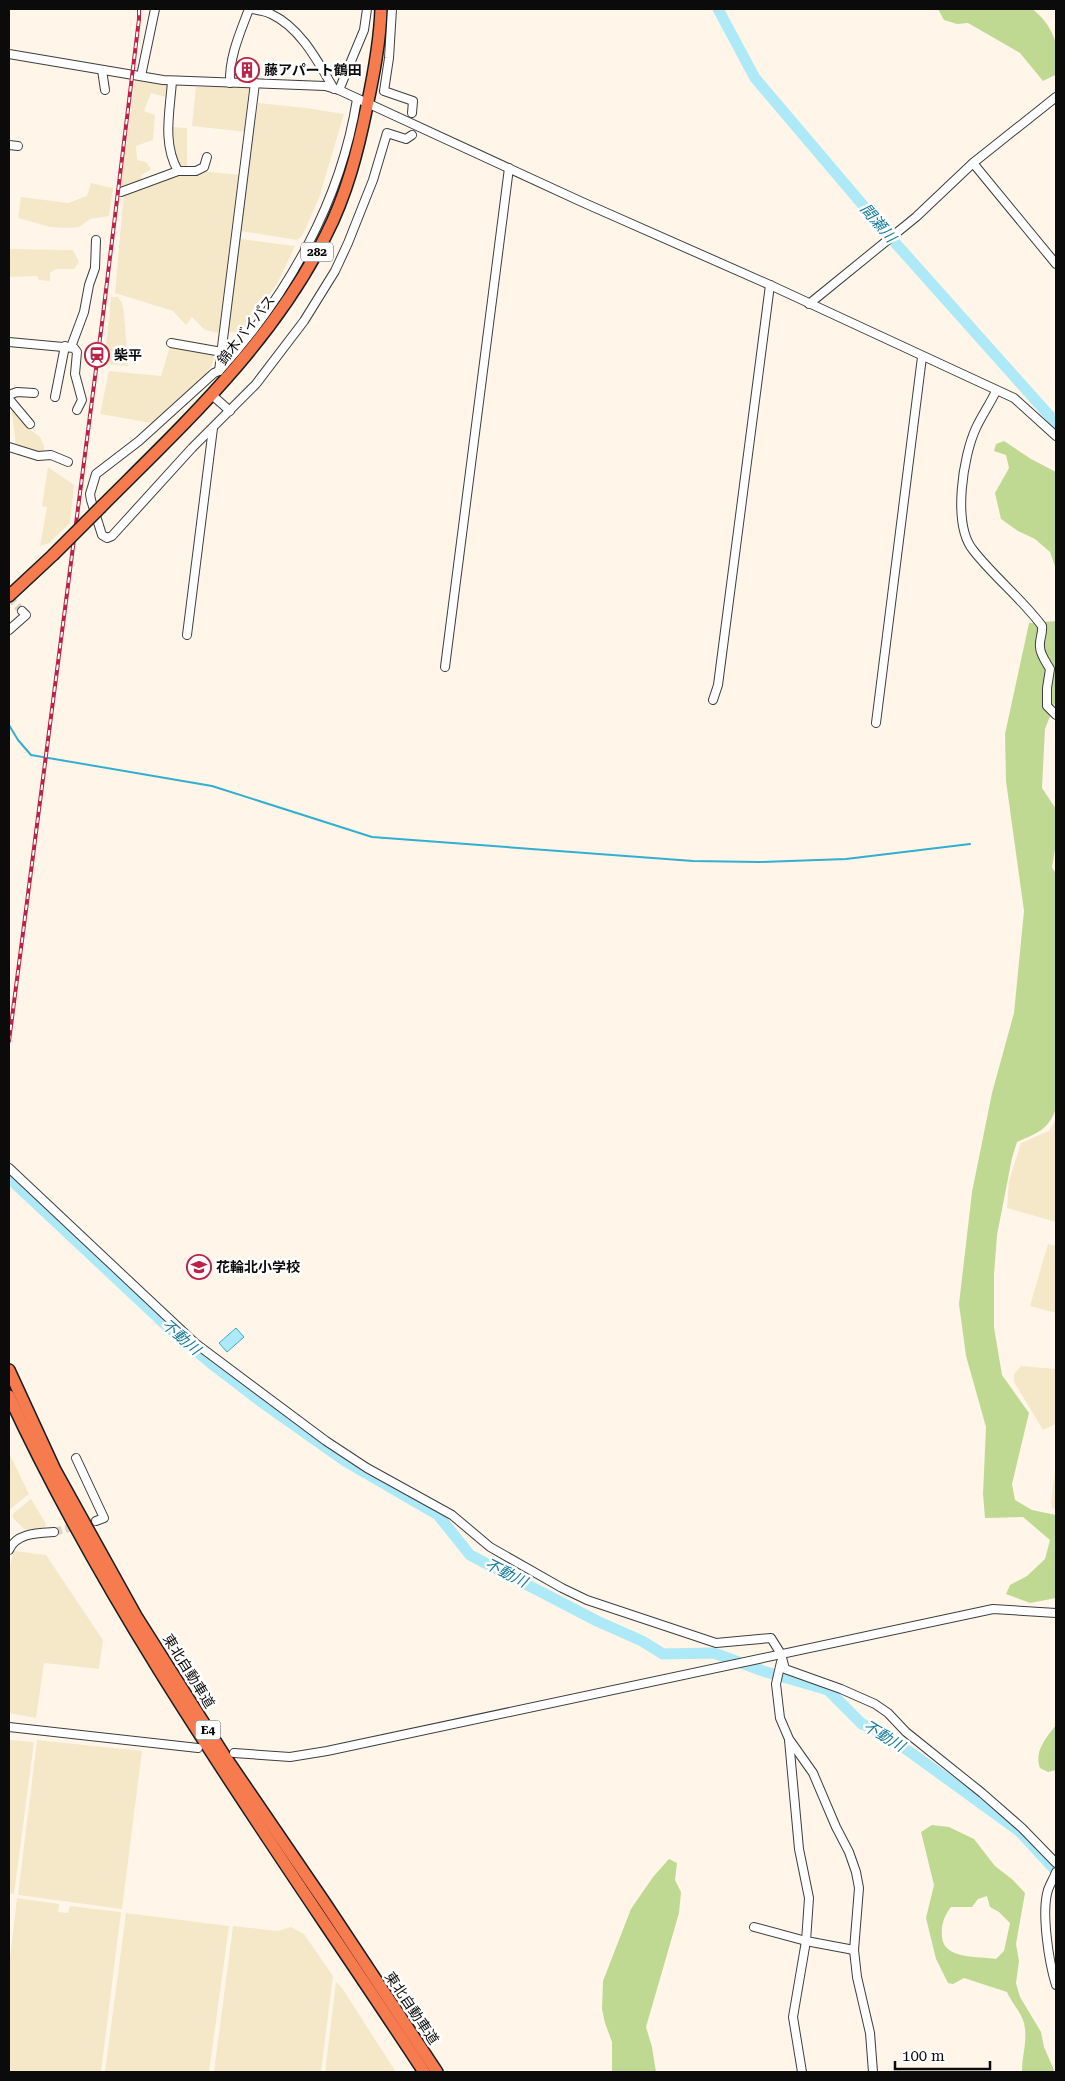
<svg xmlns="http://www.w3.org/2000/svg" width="1065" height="2081" font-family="'Roboto Serif','Noto Sans JP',serif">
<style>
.farmland{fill:#f4e8c9}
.forest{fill:#c0d992;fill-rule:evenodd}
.water{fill:#ade9f6;stroke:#33aece}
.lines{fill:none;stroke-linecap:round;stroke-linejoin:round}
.stream{stroke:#33aece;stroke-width:2}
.river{stroke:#ade9f6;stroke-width:11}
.minor-tunnel{stroke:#dad3c8;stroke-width:8;stroke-dasharray:8 4;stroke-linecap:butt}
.minor-casing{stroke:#3e3e3e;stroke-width:10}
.highway-casing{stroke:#1c1c1c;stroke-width:14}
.minor{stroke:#fff;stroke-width:8}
.highway{stroke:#f67c4f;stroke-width:11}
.rail-casing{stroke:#bb2246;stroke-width:4}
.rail{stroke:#fff;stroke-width:2;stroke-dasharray:5.5;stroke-linecap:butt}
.highway-bridge-casing{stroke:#1c1c1c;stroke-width:14;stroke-linecap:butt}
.highway-bridge{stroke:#f67c4f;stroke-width:11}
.labels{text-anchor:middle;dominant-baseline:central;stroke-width:5;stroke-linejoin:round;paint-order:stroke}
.shield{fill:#fff;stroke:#545454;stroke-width:1}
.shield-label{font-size:12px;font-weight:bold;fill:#0b0b0b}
.poi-label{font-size:14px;font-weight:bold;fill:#0b0b0b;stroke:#fff;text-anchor:start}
.street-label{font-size:14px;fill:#0b0b0b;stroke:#fff}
.water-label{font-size:15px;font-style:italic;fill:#147b9c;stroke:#fff}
</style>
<rect width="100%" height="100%" fill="#fff6e9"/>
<g class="farmland">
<polygon points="135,80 168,85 166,97 151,93 144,111 155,115 153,140 136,146 137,160 146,162 151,169 141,175 142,181 120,190"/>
<polygon points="196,87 252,87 247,132 192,126"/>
<polygon points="258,103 306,108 344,114 319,198 302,236 297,240 241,231"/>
<polygon points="171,127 187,128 187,169 178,168 174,159"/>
<polygon points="209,172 241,175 222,330 219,330 218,333 205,330 192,317 186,325 173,311 115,293 124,191 170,174"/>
<polygon points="91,183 113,188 109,216 90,219 79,227 67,228 50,227 18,218 21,197 68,203 87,196"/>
<polygon points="240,239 295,246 277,284 241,333 227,332"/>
<polygon points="9,249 73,250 79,262 74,269 56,269 50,273 50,281 39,280 37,276 9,277"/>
<polygon points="111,297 118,297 122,303 124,312 128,366 104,364"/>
<polygon points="170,346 215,355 212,365 200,382 152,423 100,414 109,371 161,376"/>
<polygon points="11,406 32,431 40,437 44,446 44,451 36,452 16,446"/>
<polygon points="48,467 74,485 70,523 49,543 40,546 47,507 42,506"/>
<polygon points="1056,1119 1056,1222 1007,1208 1009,1181 1021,1143 1049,1131"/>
<polygon points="1048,1244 1056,1246 1056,1313 1030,1306"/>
<polygon points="1021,1366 1056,1369 1056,1420 1054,1425 1043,1430 1014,1382 1014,1374"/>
<polygon points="9,1453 29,1494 9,1510"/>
<polygon points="1056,1465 1056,1510 1052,1508 1051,1502"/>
<polygon points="31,1499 46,1524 45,1527 32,1530 24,1529 12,1517 14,1513"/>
<polygon points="14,1551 46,1555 103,1640 99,1669 44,1663 36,1718 9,1713 9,1569"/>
<polygon points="9,1740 34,1742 14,1894 9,1893"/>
<polygon points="37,1740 142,1751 122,1909 18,1895"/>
<polygon points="17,1898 59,1904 58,1912 68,1913 70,1906 121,1912 101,2072 9,2072 9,1967"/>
<polygon points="126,1913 229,1926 209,2072 105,2072"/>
<polygon points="233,1926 278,1931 291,1927 304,1934 333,1976 321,2072 214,2072"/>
<polygon points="336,1982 342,1988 396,2072 325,2072"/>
</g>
<g class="forest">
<path d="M938 9H1032C1052 23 1064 52 1055 75L1043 81 1020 53 968 23 957 24 944 20Z"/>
<polygon points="1004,441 1031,459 1056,472 1056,569 1050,552 1035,539 1018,531 1001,519 995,493 1009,468 1006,455 994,451 996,444"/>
<path d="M1056 621V701L1045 729 1042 788 1056 809V844L1052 867 1056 874V1108C1049 1130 1037 1133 1017 1142L1012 1158 997 1235 994 1275V1327L1002 1375 1029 1413 1012 1484 1015 1500 1032 1510 1056 1515V1598L1030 1603 1006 1594 1010 1585 1027 1576 1045 1559 1050 1540 1023 1517 985 1518 983 1494 986 1427 966 1356 959 1304 972 1192 992 1093 1014 1013 1024 911 1006 781 1005 734 1029 623Z"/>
<path d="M1056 1725V1770L1048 1772 1040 1768C1034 1751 1046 1738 1056 1725Z"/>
<path d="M932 1825 949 1827 974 1839 995 1866 1013 1880 1025 1893 1016 1944 1019 1961 1016 1983 1020 1997 1041 2032 1044 2047 1054 2070 1053 2072 1022 2071C1022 2054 1028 2041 1024 2023 1021 2012 1011 2002 1007 1992L964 1978 953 1984 948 1983 936 1959 926 1918 934 1885 921 1832ZM987 1896 990 1907 999 1912 1010 1923 1004 1951 996 1959C979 1956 944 1960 942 1937 941 1925 944 1916 951 1907H972L978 1899Z"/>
<polygon points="669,1859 677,1863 675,1880 681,1892 679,1913 646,2027 652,2047 656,2072 612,2072 612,2042 605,2023 602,2009 603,1981 631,1909 653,1877"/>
</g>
<polygon class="water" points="236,1328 244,1337 227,1352 219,1343"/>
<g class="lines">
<polyline class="stream" points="9,725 18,740 31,755 212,786 372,837 693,861 759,862 846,859 970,844"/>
<g class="river">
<polyline points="718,9 755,78 890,237 1056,423"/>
<polyline points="9,1178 169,1328 213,1365 260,1401 345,1461 438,1515 470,1555 597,1621 642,1641 663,1654 714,1653 763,1671 828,1690 862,1724 875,1729 910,1752 1019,1831 1056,1871"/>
</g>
<g class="minor-tunnel">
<polyline points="9,597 22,611"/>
<polyline points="54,1532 96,1521"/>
</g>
<defs>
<g id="minor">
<path d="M252 9C258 10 266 11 271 14 301 28 318 62 334 89"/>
<polyline points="392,9 389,58 384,91 413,101 412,113"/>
<polyline points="9,54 163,80 325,86 339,90 582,202 770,285 1014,398 1056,436"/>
<polyline points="102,70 105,90"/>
<polyline points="141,76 155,9"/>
<path d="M172 81C170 111 162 143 178 171H196L204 167 207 157"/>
<path d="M230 83C229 57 240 33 249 9"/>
<polyline points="339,90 364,30 367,9"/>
<path d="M357 99C341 201 288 295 219 371L214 373 139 441 96 474 90 494 91 500 102 535 107 538 112 536 192 448 256 384 304 321 335 271 348 243 373 180 387 133 406 139 412 135"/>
<polyline points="9,145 18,146"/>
<polyline points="973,163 1056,264"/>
<polyline points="121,192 178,171"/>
<polyline points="809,304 916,217 973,163 1056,97"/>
<polyline points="9,342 74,348 77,352 75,374 82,400 77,410"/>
<polyline points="171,343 222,352"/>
<polyline points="71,347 84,312 89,285 95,268 96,240"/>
<polyline points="219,371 255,83"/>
<path d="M996 391C990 404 982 415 976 428 963 456 952 524 973 550 994 577 1022 599 1042 626 1043 634 1039 639 1040 647 1040 654 1046 662 1050 669L1047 688V706L1056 715"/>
<polyline points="9,395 17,392 34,393"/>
<polyline points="212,395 230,411"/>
<polyline points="55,397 65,346"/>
<polyline points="9,399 30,424"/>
<polyline points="9,447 38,456 51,455 68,462"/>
<polyline points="9,630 26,615 22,611"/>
<polyline points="187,635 213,428"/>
<polyline points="445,667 509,168"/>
<polyline points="713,700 718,685 770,285"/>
<polyline points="876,723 922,357"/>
<polyline points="9,1168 195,1343 326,1441 367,1468 452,1515 490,1547 562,1588 587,1600 716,1643 771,1638 781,1654 785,1669 841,1689 875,1704 888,1713 906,1732 982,1793 1022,1828 1056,1863"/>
<polyline points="76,1458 104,1518 96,1521"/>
<path d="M9 1550C16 1533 38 1533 54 1532"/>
<polyline points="781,1662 776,1684 780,1718 789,1739 813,1773 836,1827 849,1852 856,1872 859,1888 854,1950 857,1977 870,2033 873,2072"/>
<polyline points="9,1727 198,1748"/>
<polyline points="789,1740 799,1849 809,1898 806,1941 793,2017 802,2072"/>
<polyline points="234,1753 290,1757 327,1751 993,1609 1056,1613"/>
<path d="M1056 1872C1054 1878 1050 1884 1048 1890 1041 1912 1049 1963 1056 1985"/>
<polyline points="754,1927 806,1941 854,1950"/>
</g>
<g id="highway">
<path d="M101 507C185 423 273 342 326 235 347 194 358 150 367 106 374 73 380 42 381 9"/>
<polyline points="9,596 53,555"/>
<polyline points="9,1370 55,1470 136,1616 224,1755 325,1903 437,2072"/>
<path d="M9 1396C121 1637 279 1851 424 2072"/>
</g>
</defs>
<use href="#minor" class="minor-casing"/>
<use href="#highway" class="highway-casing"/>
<use href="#minor" class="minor"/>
<use href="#highway" class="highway"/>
<defs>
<polyline id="rail" points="9,1041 102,323 139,19 139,9"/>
</defs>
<use href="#rail" class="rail-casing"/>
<use href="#rail" class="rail"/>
<defs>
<polyline id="highway-bridge" points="53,555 101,507"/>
</defs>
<use href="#highway-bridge" class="highway-bridge-casing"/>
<use href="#highway-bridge" class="highway-bridge"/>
</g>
<defs>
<symbol id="building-ring" viewBox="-11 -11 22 22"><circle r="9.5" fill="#fff" stroke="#bb2246" stroke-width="1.5"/><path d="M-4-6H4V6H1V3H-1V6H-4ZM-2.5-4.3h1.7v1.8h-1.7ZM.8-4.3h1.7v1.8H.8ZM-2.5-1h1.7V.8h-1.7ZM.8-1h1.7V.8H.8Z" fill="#bb2246"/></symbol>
<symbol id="station-ring" viewBox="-11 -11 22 22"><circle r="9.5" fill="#fff" stroke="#bb2246" stroke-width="1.5"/><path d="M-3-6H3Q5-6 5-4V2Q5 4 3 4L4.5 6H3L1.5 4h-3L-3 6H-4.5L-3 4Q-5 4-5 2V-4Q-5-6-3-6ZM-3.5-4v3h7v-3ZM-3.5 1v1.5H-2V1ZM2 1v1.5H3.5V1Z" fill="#bb2246"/></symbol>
<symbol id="school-ring" viewBox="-11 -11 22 22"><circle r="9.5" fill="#fff" stroke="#bb2246" stroke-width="1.5"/><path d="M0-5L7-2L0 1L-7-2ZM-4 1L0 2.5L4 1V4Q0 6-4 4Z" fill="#bb2246"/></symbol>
</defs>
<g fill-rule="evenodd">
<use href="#building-ring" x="233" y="56" width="28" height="28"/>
<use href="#station-ring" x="83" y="341" width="28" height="28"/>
<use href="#school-ring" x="185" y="1253" width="28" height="28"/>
</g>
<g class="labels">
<g class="shield">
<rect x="301" y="242.5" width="32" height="19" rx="4"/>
<rect x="195.5" y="1720.5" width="25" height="19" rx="4"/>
</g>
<g class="shield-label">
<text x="317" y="252">282</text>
<text x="208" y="1730">E4</text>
</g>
<g class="poi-label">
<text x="264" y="70">藤アパート鶴田</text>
<text x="114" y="355">柴平</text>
<text x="216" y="1267">花輪北小学校</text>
</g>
<g class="street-label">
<text transform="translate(246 330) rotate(-52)">錦木バイパス</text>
<text transform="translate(189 1671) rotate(58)">東北自動車道</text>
<text transform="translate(412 2008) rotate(56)">東北自動車道</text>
</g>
<g class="water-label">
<text transform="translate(878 223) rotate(49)">間瀬川</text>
<text transform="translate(181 1337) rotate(41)">不動川</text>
<text transform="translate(506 1573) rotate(27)">不動川</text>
<text transform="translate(884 1736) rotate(31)">不動川</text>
</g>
</g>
<rect width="1065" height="2081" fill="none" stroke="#0b0b0b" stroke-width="20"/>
<path d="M895 2061v8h95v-8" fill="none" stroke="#0b0b0b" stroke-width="2.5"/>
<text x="902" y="2061" font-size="15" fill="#0b0b0b" stroke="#ffffff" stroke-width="4" paint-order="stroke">100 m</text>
</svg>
